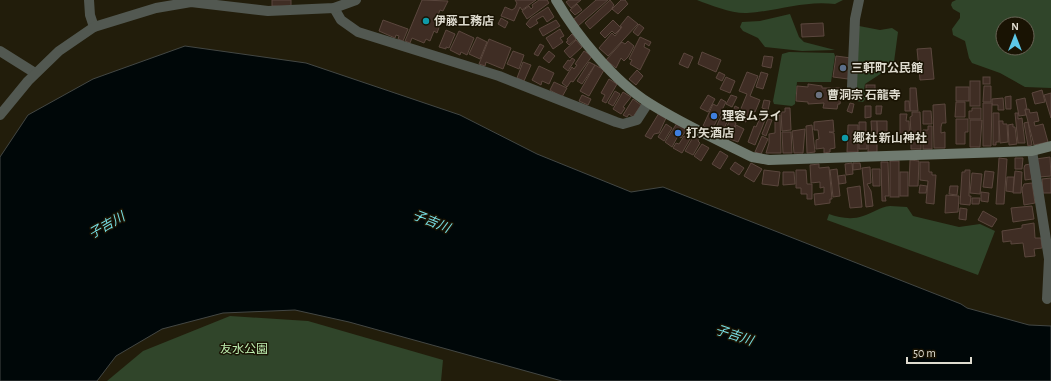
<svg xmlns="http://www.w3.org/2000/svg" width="1051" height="381" font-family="'Alegreya Sans','Noto Sans JP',sans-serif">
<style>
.green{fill:#30452a;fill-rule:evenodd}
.water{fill:#000708;stroke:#434744}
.building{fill:#3f2d24;stroke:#5b473e}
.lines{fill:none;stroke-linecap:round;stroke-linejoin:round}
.street{stroke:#525851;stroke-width:10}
.secondary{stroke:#6f7a6f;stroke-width:10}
.culture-dot{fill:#0f9aa8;stroke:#191303;stroke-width:1.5}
.service-dot{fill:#5c6f8a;stroke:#191303;stroke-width:1.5}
.worship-dot{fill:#6b7280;stroke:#191303;stroke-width:1.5}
.shop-dot{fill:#3f7fe0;stroke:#191303;stroke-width:1.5}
.labels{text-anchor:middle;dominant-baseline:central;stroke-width:3;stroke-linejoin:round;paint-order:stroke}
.poi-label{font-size:12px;font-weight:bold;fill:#dedbcf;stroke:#191303;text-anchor:start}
.park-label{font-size:12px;fill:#bff0b2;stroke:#191303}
.water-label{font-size:13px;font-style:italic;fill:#77dee4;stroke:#191303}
</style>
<rect width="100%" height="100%" fill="#221d0b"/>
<g class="green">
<path d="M697 0H843L835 4C805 0 778 11 747 13 733 14 710 5 697 0Z"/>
<path d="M956 0H1051V88L1025 87 1000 73 972 63 969 58 965 41 953 35 952 29 960 18V13L953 9 951 5 952 2ZM1003 24H1027V48H1003Z"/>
<polygon points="790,14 799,37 804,42 835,50 802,51 765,47 758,38 743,31 740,27 742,22 760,21"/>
<polygon points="859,26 880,30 892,28 898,32 894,62 891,67 865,84 864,90 866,98 863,102 856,101 853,97"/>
<polygon points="789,52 834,53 835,56 831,82 797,82 795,104 792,106 774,104 773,101 782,54"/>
<path d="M890 206 907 207 913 216 959 227 980 224 995 231 978 275 827 220 829 214C840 218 852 220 863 216 873 213 880 207 890 206Z"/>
<polygon points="230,316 308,321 443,360 441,381 107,381 143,351"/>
</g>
<polygon class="water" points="185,46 306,63 460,115 537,154 631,192 663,187 961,304 967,308 1029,325 1051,326 1051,381 562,381 349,322 295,310 223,313 162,329 116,356 97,381 0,381 0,157 28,115 93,79"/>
<g class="building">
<polygon points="272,0 291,0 291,7 272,6"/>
<polygon points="422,0 448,1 443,11 440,10 436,20 441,22 437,33 434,31 430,41 426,39 424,43 412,38 410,43 405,41"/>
<polygon points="515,0 536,0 522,10 520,7 514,21 501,16 505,7 512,10 515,8 517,3"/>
<polygon points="539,0 547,0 549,3 527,19 522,11 529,6 531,9 533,7 532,5"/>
<polygon points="569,0 581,0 571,8 566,2"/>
<polygon points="596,0 608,0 578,26 573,20"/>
<polygon points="610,0 614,5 611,10 590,29 585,23"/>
<polygon points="621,0 625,0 628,4 618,14 612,9"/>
<polygon points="577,4 582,10 575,15 570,10"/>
<polygon points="548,7 554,17 547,22 543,16 536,20 538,23 530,28 526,24 531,18"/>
<polygon points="628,16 638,24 608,56 599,48 612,33 615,36 622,27 620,26"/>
<polygon points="501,18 508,22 505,28 498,24"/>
<polygon points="383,20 408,29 403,41 398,39 399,36 396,35 395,38 379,31"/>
<polygon points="556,20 560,26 543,36 539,29"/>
<polygon points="613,20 621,28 615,34 612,31 605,38 600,33"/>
<polygon points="823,23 824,36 802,37 801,24"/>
<polygon points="639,24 644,28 638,36 633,32"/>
<polygon points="560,29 564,36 560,38 563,42 553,49 546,38"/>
<polygon points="446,30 455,34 449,48 446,47 446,49 439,47"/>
<polygon points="459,31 474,38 467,55 461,52 460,55 450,50"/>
<polygon points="572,34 576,39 569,45 566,42 568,41 567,39"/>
<polygon points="477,37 487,42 480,59 469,54"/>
<polygon points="640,37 651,42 649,46 645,43 644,47 650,50 640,70 630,64 632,60 629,59"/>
<polygon points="489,39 511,48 503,69 486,62 485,66 479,64"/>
<polygon points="576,40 582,47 570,58 564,51"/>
<polygon points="628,41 634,46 628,57 624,61 621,58 616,68 606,60 622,42 625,44"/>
<polygon points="540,44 544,46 538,56 534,54"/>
<polygon points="931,48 934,79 920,80 917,49"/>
<polygon points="513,51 524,55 519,69 507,64"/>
<polygon points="549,51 555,56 549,63 543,58"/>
<polygon points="584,51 592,56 573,82 571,81 567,87 562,83 572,67 574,69 577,65 575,64"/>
<polygon points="702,52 721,60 716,72 698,64"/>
<polygon points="684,53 693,57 688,68 679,64"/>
<polygon points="764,56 773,57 771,68 762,66"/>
<polygon points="836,56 851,58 848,79 833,77"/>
<polygon points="572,58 575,60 568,71 563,67 568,60 570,61"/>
<polygon points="523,62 531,65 524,81 517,78"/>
<polygon points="589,62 595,65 582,84 577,81"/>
<polygon points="595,65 604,70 589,96 580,91"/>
<polygon points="539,66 554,73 549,84 542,81 541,85 532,80"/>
<polygon points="637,70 643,76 636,85 629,79"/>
<polygon points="719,72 725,75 722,81 716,78"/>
<polygon points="747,72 758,76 750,96 760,100 755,112 751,110 746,122 737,118 747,94 739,91"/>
<polygon points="761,72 768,74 763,89 756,87"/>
<polygon points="726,77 735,81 730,93 720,89"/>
<rect x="983" y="77" width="7" height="7"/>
<polygon points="609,79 617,84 606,103 602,101 605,95 601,93"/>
<rect x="970" y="81" width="10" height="25"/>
<polygon points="554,82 567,88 562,97 550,90"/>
<polygon points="808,84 822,86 822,88 842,88 840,104 838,104 837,109 823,108 824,103 808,104 808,102 796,101 797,86 808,87"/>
<rect x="866" y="85" width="9" height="7"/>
<polygon points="984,86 991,86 991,102 983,102"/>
<rect x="956" y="87" width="13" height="14"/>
<polygon points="910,88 916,88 918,111 910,111"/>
<polygon points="1042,90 1045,102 1035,104 1032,93"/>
<polygon points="615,91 620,94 613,106 608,103"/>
<polygon points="623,92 631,97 623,107 625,108 621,114 613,109"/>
<polygon points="1051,93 1051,118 1044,95"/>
<polygon points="582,95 591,99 588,105 579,101"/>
<polygon points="708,95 715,99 708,112 700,108"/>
<polygon points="731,95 737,97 732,107 726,104"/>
<polygon points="1011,96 1011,109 1006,109 1005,97"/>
<polygon points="1003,98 1004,110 998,110 998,105 992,105 992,99"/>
<polygon points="1025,98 1027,109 1025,109 1026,115 1019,116 1016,100"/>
<polygon points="633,99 641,105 633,117 629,114 627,117 623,115"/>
<polygon points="721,99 726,102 712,130 703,126 713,104 717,106"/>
<polygon points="764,100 770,101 768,110 762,108"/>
<polygon points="905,101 909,101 910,111 905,111"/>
<polygon points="956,102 965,102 965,117 955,117"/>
<polygon points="850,103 854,104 852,113 847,111"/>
<polygon points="983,103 992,103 991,146 983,146"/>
<polygon points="945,104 946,123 942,123 941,127 941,133 945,132 945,148 934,148 933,105"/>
<polygon points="735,106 739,108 735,118 731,116"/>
<polygon points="865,106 871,106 871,117 865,118"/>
<polygon points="876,106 882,106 881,114 876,114"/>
<polygon points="785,108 790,108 791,130 782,131 781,112 785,112"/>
<polygon points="972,108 981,108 981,119 969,119 969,111 972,111"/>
<polygon points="727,109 732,111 721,135 714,132 722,114 724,116"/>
<polygon points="1029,109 1030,113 1037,112 1039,121 1034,122 1035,126 1043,124 1048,142 1034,145 1025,110"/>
<polygon points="923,111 931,111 932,124 923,124"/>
<polygon points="912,112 920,112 921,133 911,133 910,117 912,116"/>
<polygon points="659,113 666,118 659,133 654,134 651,139 645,136"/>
<polygon points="993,113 999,113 999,142 996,142 996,145 993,145"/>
<polygon points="1015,113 1018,113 1018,119 1022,118 1025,143 1018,143"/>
<polygon points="900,114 907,114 906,121 909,121 910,142 900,142"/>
<polygon points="775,115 780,115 781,153 766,153 769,143 769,134 775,133"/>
<polygon points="760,118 765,120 755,145 748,142 754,126 756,127"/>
<polygon points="768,119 772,120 766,136 762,134"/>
<polygon points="956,119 968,119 968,132 965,132 965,144 956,144"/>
<polygon points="730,120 736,123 729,139 722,136"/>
<polygon points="833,120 834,132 829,132 834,133 835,148 830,149 830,152 824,153 824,148 816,149 816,140 819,139 818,130 814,130 814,122"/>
<polygon points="970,120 982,120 980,147 970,147"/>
<polygon points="871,121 877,121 877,152 868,152 868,136 872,136"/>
<polygon points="877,121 887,121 887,132 885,132 888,141 878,141"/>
<polygon points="999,121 1003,121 1003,124 1007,124 1008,142 1000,143"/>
<polygon points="859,122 866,122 866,133 864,133 864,136 867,136 867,149 859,149"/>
<polygon points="1028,122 1032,145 1028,146 1024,123"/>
<polygon points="677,123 687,129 681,138 678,136 672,147 665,142"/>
<polygon points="666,124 672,128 664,141 658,137"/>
<polygon points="1013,124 1013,127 1015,127 1017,144 1009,145 1008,125"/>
<polygon points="736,125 744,129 738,142 730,139"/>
<polygon points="812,125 815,152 807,153 806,126"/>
<polygon points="848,125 858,125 858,152 847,152"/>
<polygon points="928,126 932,126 932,149 923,149 923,130 928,130"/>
<polygon points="805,129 803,153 794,153 792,131"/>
<polygon points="782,132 791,132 792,153 783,153"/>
<polygon points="695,134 700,137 698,141 700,143 693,155 685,151"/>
<polygon points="915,135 921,135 921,149 911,149 911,139 915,139"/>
<polygon points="684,136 690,139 682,153 673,148 676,143 679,144"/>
<polygon points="762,136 768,139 761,154 755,152"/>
<polygon points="702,144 709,148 701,161 694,156"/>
<polygon points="720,151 728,156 720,169 712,164"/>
<polygon points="1050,157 1051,176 1039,177 1036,159"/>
<polygon points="999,158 1007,159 1004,204 996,204"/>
<polygon points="1015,158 1023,158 1022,169 1015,169"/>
<polygon points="910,160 919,161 918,186 909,186"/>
<rect x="890" y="161" width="9" height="36"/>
<polygon points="735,162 744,168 739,175 730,169"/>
<polygon points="881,162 888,162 889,196 885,196 886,201 882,201"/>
<polygon points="920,162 929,162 929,172 932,172 932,175 936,175 934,204 926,203 928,181 920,180"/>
<polygon points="751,163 762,169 754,182 744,176"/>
<polygon points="852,163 853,174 846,175 845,164"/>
<polygon points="853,163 860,163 861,169 853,170"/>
<polygon points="819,164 819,168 829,167 832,199 830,199 830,203 815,205 814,194 824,193 824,187 820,188 820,182 811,183 810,165"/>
<polygon points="1030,164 1032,179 1025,180 1024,168 1025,165"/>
<polygon points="870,167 871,183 867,184 871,191 873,206 866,207 862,168"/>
<polygon points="837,169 840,196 833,197 830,170"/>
<polygon points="872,169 880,169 880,186 873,186"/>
<polygon points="764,170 780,172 778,186 762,184"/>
<polygon points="796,170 806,170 807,184 812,184 812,199 807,199 807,194 801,194 801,188 796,188"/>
<polygon points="965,170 970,170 969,196 971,196 970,205 960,204 962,172 965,172"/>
<polygon points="985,171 994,172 992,188 983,187"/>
<polygon points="1015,171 1022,172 1021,193 1013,193"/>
<polygon points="783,172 794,172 795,184 783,185"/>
<rect x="900" y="172" width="8" height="24"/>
<polygon points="972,173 982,174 980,194 970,193"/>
<polygon points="845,175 846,183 839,184 838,176"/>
<polygon points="1007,177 1014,177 1013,192 1006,191"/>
<polygon points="1051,178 1051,193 1043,193 1042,179"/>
<polygon points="1032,183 1035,203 1024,205 1022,189 1024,184"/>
<polygon points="920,185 927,186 926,193 919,193"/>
<polygon points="860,186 862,207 850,208 847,188"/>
<polygon points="950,186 958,186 957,195 949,194"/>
<polygon points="981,192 989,193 988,202 981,201"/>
<polygon points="946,195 959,196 958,212 945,213"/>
<polygon points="972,198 980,198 979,204 972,204"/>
<polygon points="1032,206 1034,219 1013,222 1011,208"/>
<polygon points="960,208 967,209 966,220 959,219"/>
<polygon points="983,211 997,219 992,227 978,220"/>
<polygon points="1034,223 1035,238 1041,238 1042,248 1034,249 1035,256 1025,257 1023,243 1011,244 1011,241 1003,242 1002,231 1022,228 1022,225"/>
</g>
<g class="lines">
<g class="street">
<polyline points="89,0 90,15 94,27"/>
<polyline points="334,8 341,20 358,32 499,76 616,122 623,124 637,120 648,103"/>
<polyline points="0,51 35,73"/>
<polyline points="852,87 855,19 859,0"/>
<polyline points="0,115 28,81 59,51 94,27 156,8 191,2 268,11 334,8 356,0"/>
<polyline points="1032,151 1049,259 1047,299"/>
</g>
<path class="secondary" d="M556 0C577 36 614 81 649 103 682 124 718 140 752 157L769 160 1032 151 1051 146"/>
</g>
<g class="culture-dot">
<circle cx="426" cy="21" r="4"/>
<circle cx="845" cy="138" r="4"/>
</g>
<circle class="service-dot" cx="843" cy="68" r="4"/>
<circle class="worship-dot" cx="819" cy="95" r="4"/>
<g class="shop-dot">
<circle cx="714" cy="116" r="4"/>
<circle cx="678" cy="133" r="4"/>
</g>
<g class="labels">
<g class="poi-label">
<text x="434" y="21">伊藤工務店</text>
<text x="851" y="68">三軒町公民館</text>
<text x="827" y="95">曹洞宗 石龍寺</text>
<text x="722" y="116">理容ムライ</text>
<text x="686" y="133">打矢酒店</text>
<text x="853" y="138">郷社 新山神社</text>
</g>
<g class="park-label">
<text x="244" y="349">友水公園</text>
</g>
<g class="water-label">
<text transform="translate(431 222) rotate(22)">子吉川</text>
<text transform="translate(107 226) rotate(-30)">子吉川</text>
<text transform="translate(734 336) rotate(18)">子吉川</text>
</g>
</g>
<g transform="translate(1015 36)"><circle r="19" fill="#191303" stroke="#686355"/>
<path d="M0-3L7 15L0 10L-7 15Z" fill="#5cc7e7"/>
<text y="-6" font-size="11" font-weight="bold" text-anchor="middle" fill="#dedbcf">N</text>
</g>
<path d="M907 357v6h64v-6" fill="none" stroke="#dedbcf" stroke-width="2"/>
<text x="913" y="357" font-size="12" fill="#dedbcf" stroke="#191303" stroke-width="3" paint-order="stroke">50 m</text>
</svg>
